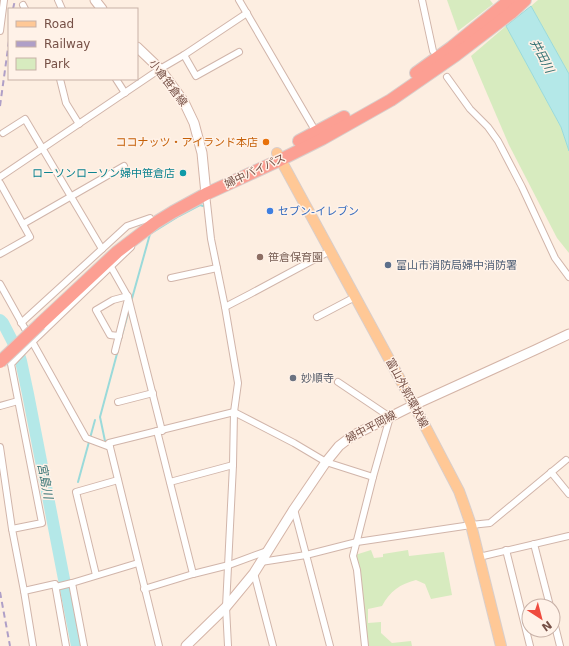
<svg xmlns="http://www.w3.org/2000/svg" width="569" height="646" font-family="'DejaVu Sans','Noto Sans JP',sans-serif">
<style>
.green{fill:#d7ebbf}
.water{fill:#b4e8e8;stroke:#9adada}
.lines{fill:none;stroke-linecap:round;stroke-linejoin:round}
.stream{stroke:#9adada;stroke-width:2}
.river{stroke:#b4e8e8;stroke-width:12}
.street-casing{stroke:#d1b5aa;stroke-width:8}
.secondary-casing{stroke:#d4b4a7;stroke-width:11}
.primary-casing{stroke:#d9cecb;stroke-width:12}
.highway-casing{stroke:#d9cecb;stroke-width:14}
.street{stroke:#fff;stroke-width:6}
.secondary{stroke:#fff;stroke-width:9}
.primary{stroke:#ffc896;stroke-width:10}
.highway{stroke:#fc9f93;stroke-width:12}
.rail{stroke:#af9fc7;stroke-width:2;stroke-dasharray:6 4;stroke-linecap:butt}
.highway-bridge-casing{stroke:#d9cecb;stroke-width:14;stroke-linecap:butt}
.highway-bridge{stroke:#fc9f93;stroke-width:12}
.food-dot{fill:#e8710a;stroke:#fff2e8;stroke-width:1.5}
.culture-dot{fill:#0f9aa8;stroke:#fff2e8;stroke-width:1.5}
.shop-dot{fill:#3f7fe0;stroke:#fff2e8;stroke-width:1.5}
.education-dot{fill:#8d6e63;stroke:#fff2e8;stroke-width:1.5}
.service-dot{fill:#5c6f8a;stroke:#fff2e8;stroke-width:1.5}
.worship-dot{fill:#6b7280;stroke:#fff2e8;stroke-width:1.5}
.labels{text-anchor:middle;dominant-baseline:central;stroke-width:3;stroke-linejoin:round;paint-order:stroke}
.street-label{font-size:11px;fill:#765046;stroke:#fff2e8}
.food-label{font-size:11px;fill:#c56008;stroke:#fff2e8;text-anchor:end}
.culture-label{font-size:11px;fill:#0d838f;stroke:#fff2e8;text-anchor:end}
.shop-label{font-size:11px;fill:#366cbe;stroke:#fff2e8;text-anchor:start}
.education-label{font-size:11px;fill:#785e54;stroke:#fff2e8;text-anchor:start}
.service-label{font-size:11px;fill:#4e5e75;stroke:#fff2e8;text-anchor:start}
.worship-label{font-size:11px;fill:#5b616d;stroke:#fff2e8;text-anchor:start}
.water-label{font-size:12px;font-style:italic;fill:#377475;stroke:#fff2e8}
</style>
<rect width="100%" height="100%" fill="#fdeee1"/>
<g class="green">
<polygon points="447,0 490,0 493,4 458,31"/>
<polygon points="538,0 569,0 569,74 531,6"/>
<polygon points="506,26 561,127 569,151 569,253 557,238 509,145 485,89 471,56"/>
<path d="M371 550 374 558 383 557V554L408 550 409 556 444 552 452 595 431 599 425 584 416 580C400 584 390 591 382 606L368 609V623L381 622V633L392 643 411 641 412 646H365L355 555Z"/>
</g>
<polygon class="water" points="531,6 569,74 569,151 561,127 506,26"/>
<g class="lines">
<g class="stream">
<polyline points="131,302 150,234 179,216 200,205 203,206"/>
<polyline points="120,342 129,310"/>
<polyline points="105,441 100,417 118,350"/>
<polyline points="78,482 95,420"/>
</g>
<polyline class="river" points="0,320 3,323 18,352 21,361 28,394 77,646"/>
<defs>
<g id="street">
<polyline points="58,0 62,9"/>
<polyline points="239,0 316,132"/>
<polyline points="422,0 433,51"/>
<polyline points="23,5 25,9"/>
<polyline points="0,31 4,0"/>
<polyline points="184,55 196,76 239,52"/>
<polyline points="447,77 470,109 488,127 498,141 522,187 555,258 569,277"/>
<polyline points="60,79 66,103 79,124"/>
<polyline points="116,79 125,93"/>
<polyline points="3,133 25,119 102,249"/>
<polyline points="0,177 160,69 184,55 247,13"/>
<polyline points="0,183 30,237 0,254"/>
<polyline points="206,194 211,239 225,307 238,383 234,412 233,465 226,607 228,646"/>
<polyline points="23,224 124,166"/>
<polyline points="111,267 128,297 162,431"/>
<polyline points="171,278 217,268"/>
<polyline points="0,284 86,438 110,447"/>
<polyline points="225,307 250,294 330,251"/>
<polyline points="317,317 355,297"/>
<polyline points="21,323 102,249 127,226 150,218"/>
<polyline points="119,336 110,335 96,310 113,300 128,296"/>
<polyline points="115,351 128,299"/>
<polyline points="338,382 390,417 373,477 353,556 357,570 365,646"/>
<polyline points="118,402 153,393"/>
<polyline points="0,406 18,401"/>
<polyline points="157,431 193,574"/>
<polyline points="0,447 12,529 24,591 33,646"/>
<polyline points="551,472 569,494"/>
<polyline points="170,482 233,465"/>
<polyline points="294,509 330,646"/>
<polyline points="12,529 42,523 11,364 32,342 131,247"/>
<polyline points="534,544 550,606"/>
<polyline points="506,550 530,646"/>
<polyline points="479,557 569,536"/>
<polyline points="261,562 306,555 357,542 471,525 490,523 566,460"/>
<polyline points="254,573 273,646"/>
<polyline points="96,575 76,492 118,480"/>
<polyline points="56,587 72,583"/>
<polyline points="144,589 193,574 229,565 267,551"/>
<polyline points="24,591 55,584 66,646"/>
<polyline points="553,618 560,646"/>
<polyline points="84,646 72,583 138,563"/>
<polyline points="159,646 109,443 234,412 294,443 326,462 373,477"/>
</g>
<g id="secondary">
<polyline points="95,0 102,9"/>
<polyline points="137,47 160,69 184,102 194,123 202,153 206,194"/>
<polyline points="186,646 226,607 254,573 294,509 326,462 339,446 352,436 414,405 535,350 569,334"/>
</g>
<polyline id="primary" points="277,153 414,405 459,491 463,502 471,525 501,646"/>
<g id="highway">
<polyline points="416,73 452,47 510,0"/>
<polyline points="299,141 344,117"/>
<polyline points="40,324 117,252 155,223 173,212 206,194 280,160 322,139 391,100 456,55 511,13 525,0"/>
</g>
</defs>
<use href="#street" class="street-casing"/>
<use href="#secondary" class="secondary-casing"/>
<use href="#primary" class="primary-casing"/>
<use href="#highway" class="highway-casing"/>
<use href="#street" class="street"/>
<use href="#secondary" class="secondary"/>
<use href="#primary" class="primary"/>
<use href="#highway" class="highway"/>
<g class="rail">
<polyline points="13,9 15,0"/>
<polyline points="0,106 9,41"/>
<polyline points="0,592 10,646"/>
</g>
<defs>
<polyline id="highway-bridge" points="0,362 40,324"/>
</defs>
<use href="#highway-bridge" class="highway-bridge-casing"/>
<use href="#highway-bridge" class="highway-bridge"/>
</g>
<circle class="food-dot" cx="266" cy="142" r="4"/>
<circle class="culture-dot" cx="183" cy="173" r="4"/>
<circle class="shop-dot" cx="270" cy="211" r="4"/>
<circle class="education-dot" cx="260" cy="257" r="4"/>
<circle class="service-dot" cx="388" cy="265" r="4"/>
<circle class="worship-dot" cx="293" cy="378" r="4"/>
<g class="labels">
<g class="street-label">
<text transform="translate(168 83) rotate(53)">小倉笹倉線</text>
<text transform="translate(255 171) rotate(-25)">婦中バイパス</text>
<text transform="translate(407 393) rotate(62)">富山外郭環状線</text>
<text transform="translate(371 427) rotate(-28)">婦中平岡線</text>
</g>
<g class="food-label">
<text x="258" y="142">ココナッツ・アイランド本店</text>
</g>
<g class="culture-label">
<text x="175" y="173">ローソンローソン婦中笹倉店</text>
</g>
<g class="shop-label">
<text x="278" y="211">セブン-イレブン</text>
</g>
<g class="education-label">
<text x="268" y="257">笹倉保育園</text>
</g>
<g class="service-label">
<text x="396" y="265">富山市消防局婦中消防署</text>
</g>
<g class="worship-label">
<text x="301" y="378">妙順寺</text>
</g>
<g class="water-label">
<text transform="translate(542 56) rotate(62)">井田川</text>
<text transform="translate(45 481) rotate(79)">宮島川</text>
</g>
</g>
<rect x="8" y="8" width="130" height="72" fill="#fff2e8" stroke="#c8b1a7"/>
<rect x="16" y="21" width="20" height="6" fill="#ffc896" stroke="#c8b1a7"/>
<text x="44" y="28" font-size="12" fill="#765046">Road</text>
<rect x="16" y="41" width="20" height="6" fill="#af9fc7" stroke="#c8b1a7"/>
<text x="44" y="48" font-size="12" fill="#765046">Railway</text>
<rect x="16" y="58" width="20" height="12" fill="#d7ebbf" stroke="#c8b1a7"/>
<text x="44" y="68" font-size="12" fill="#765046">Park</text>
<g transform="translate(541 618) rotate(144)"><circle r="19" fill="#fff2e8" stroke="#c8b1a7"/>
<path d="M0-3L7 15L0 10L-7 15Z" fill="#ef4b3e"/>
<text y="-6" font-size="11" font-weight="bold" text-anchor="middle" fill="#765046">N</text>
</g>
</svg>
